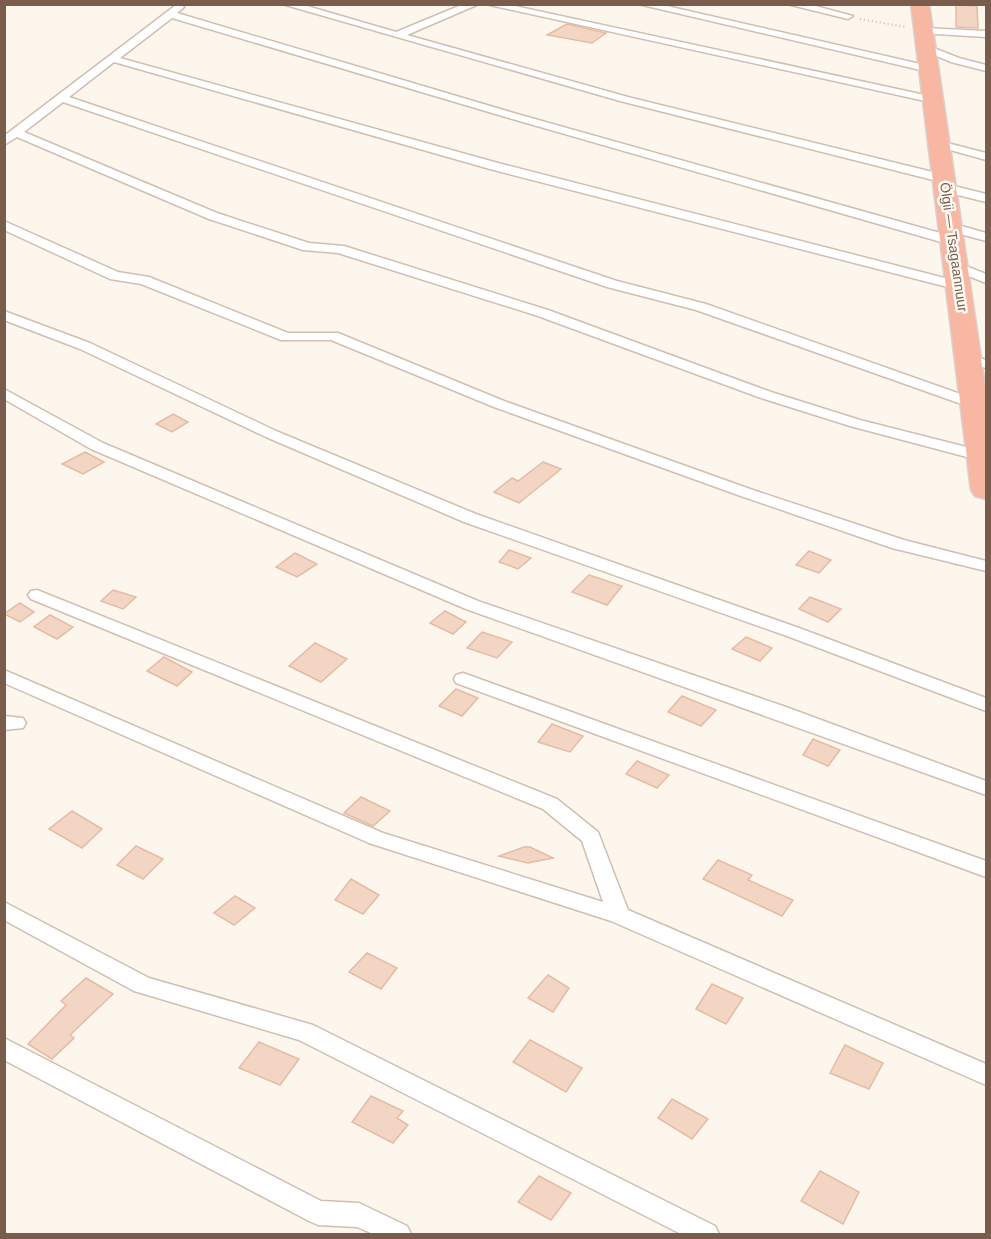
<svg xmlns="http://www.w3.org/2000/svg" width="991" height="1239" font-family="Helvetica,sans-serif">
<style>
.building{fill:#f3d5c3;stroke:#e6bba3;stroke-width:1.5}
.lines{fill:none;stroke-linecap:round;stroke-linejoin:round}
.street-casing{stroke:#d1beb0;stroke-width:3}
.highway-casing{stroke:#dad1cd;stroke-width:3}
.path{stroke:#d9b8a5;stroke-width:2;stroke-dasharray:1 3;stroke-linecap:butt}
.street{fill:#fff;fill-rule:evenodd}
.highway{fill:#f7b7a3;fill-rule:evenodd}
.labels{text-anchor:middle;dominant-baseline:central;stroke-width:5;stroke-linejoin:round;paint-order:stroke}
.far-street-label{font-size:14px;fill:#7a5c4d;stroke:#fffaf3}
</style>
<rect width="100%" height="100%" fill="#fdf6ec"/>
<g class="building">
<polygon points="956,5 977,6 978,28 956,27"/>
<polygon points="567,24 606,33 592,43 547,35"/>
<polygon points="173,414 188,422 172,432 156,424"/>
<polygon points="85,452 104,462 83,474 62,464"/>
<polygon points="543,462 561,469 519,503 494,492 512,478 518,481"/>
<polygon points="509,550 531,558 518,569 499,562"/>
<polygon points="809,551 831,560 819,573 796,565"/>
<polygon points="295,553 317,564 297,577 276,567"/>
<polygon points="589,575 622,586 607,605 572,592"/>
<polygon points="113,590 136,597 123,609 101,601"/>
<polygon points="810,597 841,609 828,622 799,609"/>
<polygon points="20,603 34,612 20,622 4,614"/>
<polygon points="445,611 466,622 453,634 430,623"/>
<polygon points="50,615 73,627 57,639 34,627"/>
<polygon points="482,632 512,642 497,658 467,648"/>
<polygon points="746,637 772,648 760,661 732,649"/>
<polygon points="315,643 347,659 321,682 289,666"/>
<polygon points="164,657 192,672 177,686 147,671"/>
<polygon points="456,689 478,698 462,716 439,706"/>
<polygon points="682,696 716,710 701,726 668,712"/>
<polygon points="552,724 583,736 570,752 538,742"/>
<polygon points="813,739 840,750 828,766 803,755"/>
<polygon points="637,761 669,775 657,788 626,774"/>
<polygon points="361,797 390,811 373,826 344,813"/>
<polygon points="72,811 102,829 82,848 49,829"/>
<polygon points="136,846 163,859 143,879 117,865"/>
<polygon points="524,847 530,847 553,858 528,863 499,856"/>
<polygon points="718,860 752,875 748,880 793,900 782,916 703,879"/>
<polygon points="351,879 379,895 363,914 335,900"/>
<polygon points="235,896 255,908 234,925 214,913"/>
<polygon points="367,953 397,968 381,989 349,972"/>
<polygon points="548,975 569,988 553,1012 528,998"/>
<polygon points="86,978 113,994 70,1035 74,1038 52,1059 28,1044 66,1005 61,1001"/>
<polygon points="712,984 743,998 726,1024 696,1009"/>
<polygon points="530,1040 582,1068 566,1092 513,1062"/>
<polygon points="259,1042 299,1059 280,1085 239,1068"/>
<polygon points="845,1045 883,1063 869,1089 830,1073"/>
<polygon points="371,1096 403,1111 397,1118 408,1125 393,1143 352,1122"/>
<polygon points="672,1099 708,1119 692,1139 658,1118"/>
<polygon points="820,1171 859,1192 843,1224 801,1201"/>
<polygon points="539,1176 571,1193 551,1220 518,1202"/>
</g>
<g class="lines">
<defs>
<g id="street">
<polygon points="181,4 184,7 177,13 517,114 958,238 959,241 953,245 948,244 509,118 172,18 120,58 498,163 964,283 966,286 959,290 490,169 114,62 69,97 617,281 706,304 980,401 983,404 980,407 970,407 696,310 607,287 63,102 24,132 217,213 309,243 344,246 548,310 771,392 860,420 986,452 986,460 982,461 850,426 761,398 538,316 338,253 303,250 209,219 17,137 4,145 4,136 176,5"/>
<polygon points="282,4 300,4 396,32 464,4 479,4 407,35 628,97 949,176 951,179 945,183 620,101"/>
<polygon points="485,4 506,4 934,97 940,100 934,103"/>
<polygon points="638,4 658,4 929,66 934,69 929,72"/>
<polygon points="787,4 808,4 853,16 848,19"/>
<polygon points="924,28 986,31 986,37 920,33 920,29"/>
<polygon points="926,45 959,58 986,65 986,71 951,62 922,50 922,46"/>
<polygon points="940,141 986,153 986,160 936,146 934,144"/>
<polygon points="946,184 986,194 986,202 942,191 940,188"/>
<polygon points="4,221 118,272 149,277 288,333 338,333 504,401 750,489 904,540 986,561 986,571 892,548 738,495 494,407 331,340 281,340 141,284 110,279 4,230"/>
<polygon points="951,223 986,233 986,241 946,230 945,227 946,224"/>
<polygon points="956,262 986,274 986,283 951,269 949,266"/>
<polygon points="4,311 90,343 276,431 476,514 799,628 986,698 986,711 787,636 464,522 266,437 80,349 4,320"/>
<polygon points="969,355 986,360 986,368 964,362 962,359 964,356"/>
<polygon points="4,389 103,443 478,601 786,707 986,781 986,795 466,609 91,449 4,399"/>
<polygon points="37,590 557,799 598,832 628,910 986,1064 986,1085 611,921 369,843 4,683 4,670 383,833 603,902 582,841 543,809 31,599 28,595 31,591"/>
<polygon points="463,673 986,861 986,877 456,683 454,679 456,675"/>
<polygon points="4,716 23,718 26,723 23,728 4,730"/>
<polygon points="4,902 149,978 313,1025 715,1226 719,1234 681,1234 299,1040 134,991 4,920"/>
<polygon points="4,1038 321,1201 359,1203 407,1226 411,1234 373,1234 357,1227 318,1225 309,1221 4,1060"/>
</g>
<polygon id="highway" points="911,4 929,4 986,393 986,499 975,496 971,490"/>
</defs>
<use href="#street" class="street-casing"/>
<use href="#highway" class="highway-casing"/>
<polyline class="path" points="860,19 906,27"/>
<use href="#street" class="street"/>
<use href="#highway" class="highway"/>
</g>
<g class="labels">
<g class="far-street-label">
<text transform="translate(954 247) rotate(82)">Ölgii — Tsagaannuur</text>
</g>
</g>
<rect width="991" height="1239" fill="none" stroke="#7a5c4d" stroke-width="12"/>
</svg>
